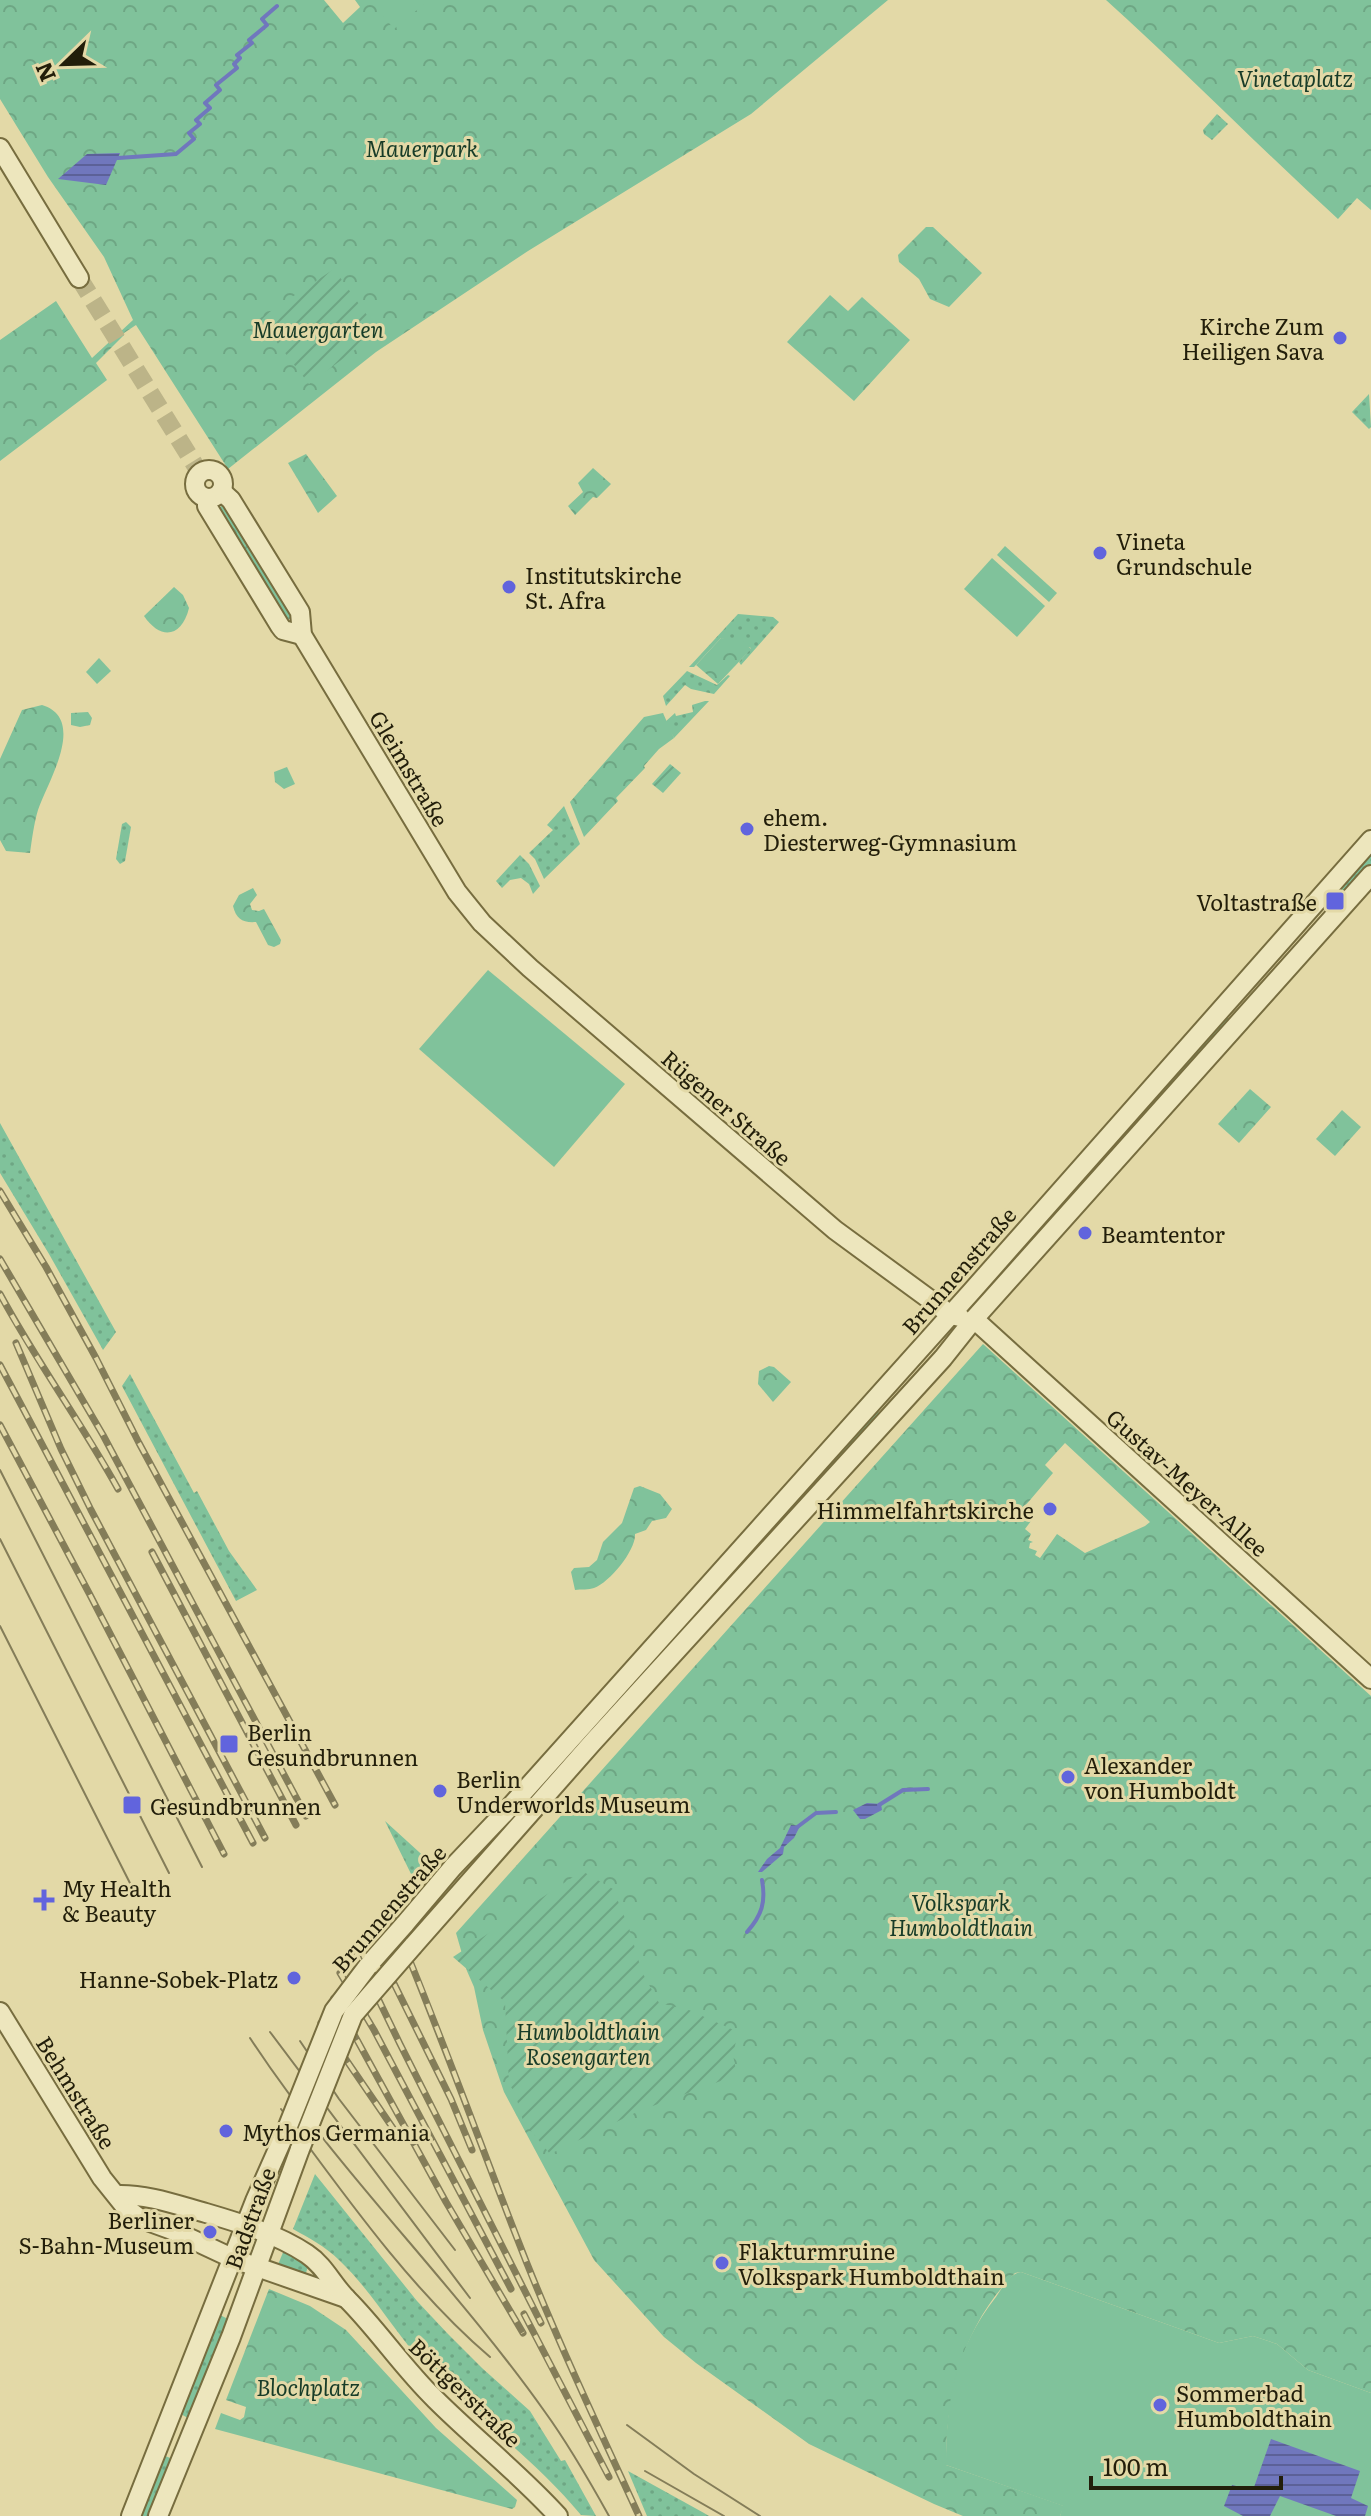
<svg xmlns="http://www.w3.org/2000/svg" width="1371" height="2516" font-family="Literata,serif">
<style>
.grass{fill:url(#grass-dots)}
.park{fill:url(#park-crowns);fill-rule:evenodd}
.garden{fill:url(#garden-furrows)}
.pitch{fill:#80c29b}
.water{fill:url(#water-rules)}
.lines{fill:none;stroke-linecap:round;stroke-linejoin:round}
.stream{stroke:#7077bd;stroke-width:4}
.secondary-tunnel{stroke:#bcb488;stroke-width:18;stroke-dasharray:18 9;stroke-linecap:butt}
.secondary-casing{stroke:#776d3f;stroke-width:22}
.secondary{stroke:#ede6bd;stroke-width:18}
.tram{stroke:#847d59;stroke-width:2}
.rail-casing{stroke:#847d59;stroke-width:7}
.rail{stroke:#e3d9a7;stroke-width:4;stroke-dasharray:12;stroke-linecap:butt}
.secondary-bridge-casing{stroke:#776d3f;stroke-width:22;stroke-linecap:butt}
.secondary-bridge{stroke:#ede6bd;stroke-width:18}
.poi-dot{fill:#6164dd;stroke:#e3d9a7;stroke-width:3}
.labels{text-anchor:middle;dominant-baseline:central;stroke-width:6;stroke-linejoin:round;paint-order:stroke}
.park-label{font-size:22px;font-style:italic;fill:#173c28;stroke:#e3d9a7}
.poi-label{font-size:22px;fill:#221e0a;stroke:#e3d9a7;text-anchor:start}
.street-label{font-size:22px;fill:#221e0a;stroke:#e3d9a7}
</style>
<defs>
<pattern id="grass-dots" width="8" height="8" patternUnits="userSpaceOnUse" patternTransform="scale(2)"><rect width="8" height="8" fill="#80c29b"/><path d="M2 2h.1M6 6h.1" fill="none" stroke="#6ea684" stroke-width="1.8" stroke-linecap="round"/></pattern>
<pattern id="park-crowns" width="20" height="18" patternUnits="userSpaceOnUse" patternTransform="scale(2)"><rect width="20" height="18" fill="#80c29b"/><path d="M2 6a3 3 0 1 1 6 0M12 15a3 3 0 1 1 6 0" fill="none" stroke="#6ea684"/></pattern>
<pattern id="garden-furrows" width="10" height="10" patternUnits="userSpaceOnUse" patternTransform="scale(2)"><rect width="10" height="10" fill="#80c29b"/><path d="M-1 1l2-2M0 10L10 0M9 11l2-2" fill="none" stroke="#6ea684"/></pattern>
<pattern id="water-rules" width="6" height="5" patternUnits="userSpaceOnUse" patternTransform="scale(2)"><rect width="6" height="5" fill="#7077bd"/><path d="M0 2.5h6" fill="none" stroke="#5c6198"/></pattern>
</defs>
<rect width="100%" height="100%" fill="#e3d9a7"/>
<g class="grass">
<polygon points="1217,114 1228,124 1212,140 1204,134 1203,130"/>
<polygon points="1369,394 1371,427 1369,429 1352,412"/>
<polygon points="738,614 773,617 779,622 741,665 739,662 751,648 721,638 694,667 689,667"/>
<polygon points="687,671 717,685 728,675 730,676 714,694 691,689 685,685 666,706 663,696"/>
<polygon points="705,701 709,701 674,738 665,722 675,713 676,716 693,712 692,705"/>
<polygon points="564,806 580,844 544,879 535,859 529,853 553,830 547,825"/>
<polygon points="126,822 131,827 125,861 120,864 116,859 122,824"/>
<polygon points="520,855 529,864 540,886 533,894 529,884 521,878 510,880 502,888 496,881"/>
<polygon points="1371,855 1371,865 1337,903 1333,904 1332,899"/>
<polygon points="1227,1017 1231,1021 1145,1117 1141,1113"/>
<polygon points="1133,1121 1137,1126 985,1295 983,1293"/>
<polygon points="0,1123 116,1332 103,1350 49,1254 0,1173"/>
<polygon points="130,1374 194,1493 197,1491 229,1551 257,1590 236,1601 122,1386"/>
<polygon points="878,1410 879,1415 803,1500 799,1495"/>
<polygon points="794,1501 799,1505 720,1593 716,1589"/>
<polygon points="385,1821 430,1862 414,1879 414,1880"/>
<path d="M315 2174 417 2301 448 2334 482 2368 530 2411 561 2461 565 2460 596 2516 581 2515C535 2459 475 2418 425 2365 394 2332 372 2291 339 2260 326 2247 309 2238 293 2229Z"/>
<polygon points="284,2250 308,2266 306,2273 303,2275 277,2267"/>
<polygon points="220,2315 228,2319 188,2417 186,2417 181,2414"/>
<polygon points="165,2456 173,2459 150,2516 141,2516"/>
<polygon points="628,2471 704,2513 709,2516 647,2516"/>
</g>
<g class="park">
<polygon points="0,0 324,0 343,23 360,7 355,0 888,0 751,114 528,251 376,352 228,469 136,325 124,333 124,335 96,363 107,380 0,461 0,340 56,301 92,358 133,320 104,257 48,177 0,99"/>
<path d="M1106 0H1371V210L1357 198 1338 219C1259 147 1185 71 1106 0Z"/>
<polygon points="926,227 933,227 982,273 949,307 930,299 919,279 899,262 898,255"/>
<polygon points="830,295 848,311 862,297 910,340 854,401 787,342"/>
<polygon points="306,454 337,496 318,513 288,463"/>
<polygon points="593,468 611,484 597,498 593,497 575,515 568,506 583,492 578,483"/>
<polygon points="224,504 292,606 292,618 285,621 217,510"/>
<path d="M174 587 183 595 189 608C182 637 161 641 144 616Z"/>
<polygon points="721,638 741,640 751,649 718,684 696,665"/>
<path d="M42 705C88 719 47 783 38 810 34 823 32 839 30 853L6 851 0 840V759L22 710Z"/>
<polygon points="88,712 92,718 90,725 80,727 71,725 71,713"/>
<polygon points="663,713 674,738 659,749 644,766 645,768 616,798 618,801 584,837 570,802 644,717"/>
<polygon points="287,767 295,784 284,789 275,782 274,772"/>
<path d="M253 888 257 895 250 904 252 910 259 911 264 909 281 940 280 944 274 947 268 945 256 922C243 923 236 919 233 906L239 895Z"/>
<polygon points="1250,1089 1271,1107 1239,1143 1218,1124"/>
<polygon points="1342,1110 1361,1127 1335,1156 1316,1139"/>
<path d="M983 1344 1371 1696V2393L1308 2370 1277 2344 1253 2336 1219 2343 1021 2272 1015 2273C963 2326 946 2392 946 2465L1064 2506 1060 2516H963L934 2504 809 2444 696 2363 664 2337 594 2260 504 2092 483 2030 474 1987 467 1971 456 1933ZM1065 1443 1150 1522 1145 1526 1085 1553 1057 1534 1040 1558 1035 1555 1037 1551 1029 1548 1030 1543 1033 1542 1028 1540 1031 1534 1025 1529 1031 1521 1029 1510 1025 1506 1053 1473 1045 1465Z"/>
<polygon points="769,1366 774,1367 791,1382 773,1402 758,1384 759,1371"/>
<path d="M640 1486 660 1494 672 1509 666 1518 652 1521 646 1530 635 1534C636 1550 610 1582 594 1588 589 1590 581 1589 575 1590L571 1572 574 1568 589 1567 597 1560 603 1542 622 1523 634 1488Z"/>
<polygon points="269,2289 310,2306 346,2330 436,2428 517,2500 515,2507 512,2509 215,2429 221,2413 240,2420 244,2417 246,2407 226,2400"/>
</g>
<g class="garden">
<polygon points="334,269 379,332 309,384 259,319"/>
<polygon points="670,764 681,773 663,793 652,784"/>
<polygon points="582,1871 613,1889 629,1928 642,1972 659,2003 689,2010 738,2032 733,2055 737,2075 639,2111 550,2154 523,2121 515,2093 509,2084 505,2002 453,1957"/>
</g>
<g class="pitch">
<polygon points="389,0 429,0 394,29 378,10"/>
<polygon points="1005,546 1057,593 1049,602 997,555"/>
<polygon points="992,558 1045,606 1017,637 964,589"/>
<polygon points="99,658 111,671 97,684 86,672"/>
<polygon points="488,970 625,1084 554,1167 419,1049"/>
<path d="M1021 2272 1219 2343 1253 2336 1277 2344 1308 2370 1371 2393V2516H1060L1063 2506 946 2465C946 2400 955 2349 996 2297 1003 2287 1009 2274 1021 2272Z"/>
</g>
<g class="water">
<polygon points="120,153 106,185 58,179 87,154"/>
<polygon points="867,1803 881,1804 882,1810 865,1819 860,1819 853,1810"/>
<polygon points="791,1825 800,1826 794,1838 784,1847 783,1854 762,1872 758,1872 767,1859 780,1848"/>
<polygon points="1271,2439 1360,2471 1351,2498 1368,2506 1365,2516 1336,2516 1280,2496 1270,2516 1243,2516 1224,2506 1232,2485 1253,2490"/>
</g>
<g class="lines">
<g class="stream">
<polyline points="118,158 176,154 194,139 189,133 200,124 196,120 210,108 205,103 220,90 216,85 237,68 234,64 240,58 237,55 252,43 249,40 267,25 262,19 277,6"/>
<polyline points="879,1805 903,1790 928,1789"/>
<polyline points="796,1828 816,1813 836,1812"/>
<path d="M747 1932C762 1915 766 1902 762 1880"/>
</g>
<polyline class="secondary-tunnel" points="79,278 198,470"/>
<defs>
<g id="secondary">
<polyline points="0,148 79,278"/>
<circle cx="209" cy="484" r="14"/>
<polyline points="221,491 231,500 300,612 302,635 457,892 482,923 530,968 835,1230 951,1315 960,1317"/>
<polyline points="207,499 207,506 280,626 283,630 302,635"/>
<polyline points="974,1319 1371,1679"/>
<polyline points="404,1925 453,1867 510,1807 972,1291 1371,840"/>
<polyline points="413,1946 592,1743 943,1358 974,1319 1371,875"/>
<polyline points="0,2012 102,2178 126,2208 139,2218 172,2230 234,2259 346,2298"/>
<path d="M117 2195C147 2194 177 2205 206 2213 240 2223 277 2234 307 2254 325 2266 332 2284 347 2299 378 2330 403 2368 435 2399 475 2439 520 2474 558 2516"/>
<polyline points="131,2516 255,2201 286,2131"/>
<polyline points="158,2516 231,2337 300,2149"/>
</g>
</defs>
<use href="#secondary" class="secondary-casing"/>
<use href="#secondary" class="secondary"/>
<g class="tram">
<polyline points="0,1470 202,1867"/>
<polyline points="0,1539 169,1873"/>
<polyline points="0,1626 137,1897"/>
<polyline points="270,2032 470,2298"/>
<path d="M250 2038C337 2171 453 2282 545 2412 569 2445 589 2480 609 2516"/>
<polyline points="300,2041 339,2099 455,2250"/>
<path d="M281 2109C343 2193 411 2290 490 2357"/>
<polyline points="627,2425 694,2474 760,2516"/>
<polyline points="645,2471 724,2516"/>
</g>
<defs>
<g id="rail">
<polyline points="0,1191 46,1267 96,1358 139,1443 335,1805"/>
<polyline points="0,1259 103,1435 306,1816"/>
<path d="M0 1294C36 1361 81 1422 118 1489"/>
<polyline points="16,1343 61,1449 91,1510 265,1838"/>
<polyline points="0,1365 253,1843"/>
<polyline points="0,1425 89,1593 224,1854"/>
<polyline points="152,1552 296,1825"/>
<path d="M391 1915C436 2021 475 2130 517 2238 553 2332 597 2424 639 2516"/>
<polyline points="373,1941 451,2099 472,2150"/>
<polyline points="356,1953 400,2044 541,2323"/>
<polyline points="340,1973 374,2030 511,2289"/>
<polyline points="334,1998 446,2202 523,2333"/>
<polyline points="321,2023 399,2137"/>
<polyline points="524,2314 609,2477"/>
</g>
</defs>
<use href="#rail" class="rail-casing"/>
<use href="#rail" class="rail"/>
<defs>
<g id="secondary-bridge">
<polyline points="373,1960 404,1925"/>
<polyline points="286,2131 334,2011 368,1966"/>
<polyline points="300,2149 353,2015 413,1946"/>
</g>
</defs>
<use href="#secondary-bridge" class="secondary-bridge-casing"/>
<use href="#secondary-bridge" class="secondary-bridge"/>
</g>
<g class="poi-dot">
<circle cx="1340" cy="338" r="8"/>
<circle cx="1100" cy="553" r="8"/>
<circle cx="509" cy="587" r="8"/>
<circle cx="747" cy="829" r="8"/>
<rect x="1325" y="891" width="20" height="20" rx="4"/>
<circle cx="1085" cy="1233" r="8"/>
<circle cx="1050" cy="1509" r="8"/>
<rect x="219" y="1734" width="20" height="20" rx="4"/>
<circle cx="1068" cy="1777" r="8"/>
<circle cx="440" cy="1791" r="8"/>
<rect x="122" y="1795" width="20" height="20" rx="4"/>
<path d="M40 1888h8v8h8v8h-8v8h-8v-8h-8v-8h8z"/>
<circle cx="294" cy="1978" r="8"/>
<circle cx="226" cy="2131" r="8"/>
<circle cx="210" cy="2232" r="8"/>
<circle cx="722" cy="2263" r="8"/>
<circle cx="1160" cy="2405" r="8"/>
</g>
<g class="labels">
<g class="park-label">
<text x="1295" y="77">Vinetaplatz</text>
<text x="422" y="147">Mauerpark</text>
<text x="318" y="328">Mauergarten</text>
<text x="961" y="1901">Volkspark<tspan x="961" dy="25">Humboldthain</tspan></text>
<text x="588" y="2030">Humboldthain<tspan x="588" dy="25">Rosengarten</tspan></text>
<text x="308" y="2386">Blochplatz</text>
</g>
<g class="poi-label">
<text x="1324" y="325" text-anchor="end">Kirche Zum<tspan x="1324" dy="25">Heiligen Sava</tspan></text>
<text x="1116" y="540">Vineta<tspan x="1116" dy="25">Grundschule</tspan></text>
<text x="525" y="574">Institutskirche<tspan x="525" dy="25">St. Afra</tspan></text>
<text x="763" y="816">ehem.<tspan x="763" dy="25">Diesterweg-Gymnasium</tspan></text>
<text x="1317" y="901" text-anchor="end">Voltastraße</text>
<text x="1101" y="1233">Beamtentor</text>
<text x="1034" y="1509" text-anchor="end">Himmelfahrtskirche</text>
<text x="247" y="1731">Berlin<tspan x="247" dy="25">Gesundbrunnen</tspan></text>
<text x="1084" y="1764">Alexander<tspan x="1084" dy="25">von Humboldt</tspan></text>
<text x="456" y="1778">Berlin<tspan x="456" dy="25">Underworlds Museum</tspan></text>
<text x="150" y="1805">Gesundbrunnen</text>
<text x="62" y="1887">My Health<tspan x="62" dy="25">&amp; Beauty</tspan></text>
<text x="278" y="1978" text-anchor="end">Hanne-Sobek-Platz</text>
<text x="242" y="2131">Mythos Germania</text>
<text x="194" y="2219" text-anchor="end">Berliner<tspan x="194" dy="25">S-Bahn-Museum</tspan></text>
<text x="738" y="2250">Flakturmruine<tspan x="738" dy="25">Volkspark Humboldthain</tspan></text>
<text x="1176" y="2392">Sommerbad<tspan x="1176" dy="25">Humboldthain</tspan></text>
</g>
<g class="street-label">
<text transform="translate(410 768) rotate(59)">Gleimstraße</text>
<text transform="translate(727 1107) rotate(41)">Rügener Straße</text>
<text transform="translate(958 1270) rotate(-49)">Brunnenstraße</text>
<text transform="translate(1188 1482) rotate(42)">Gustav-Meyer-Allee</text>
<text transform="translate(388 1908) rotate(-49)">Brunnenstraße</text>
<text transform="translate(77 2092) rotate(58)">Behmstraße</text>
<text transform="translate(249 2218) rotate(-70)">Badstraße</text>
<text transform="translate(466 2392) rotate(44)">Böttgerstraße</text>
</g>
</g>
<g transform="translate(64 64) rotate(247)" stroke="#e3d9a7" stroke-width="6" paint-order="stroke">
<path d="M0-6L14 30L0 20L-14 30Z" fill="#221e0a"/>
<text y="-12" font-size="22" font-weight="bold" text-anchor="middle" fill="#221e0a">N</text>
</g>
<path d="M1091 2476v12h190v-12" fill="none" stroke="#221e0a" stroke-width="4"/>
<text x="1103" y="2476" font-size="24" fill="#221e0a" stroke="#e3d9a7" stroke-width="6" paint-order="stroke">100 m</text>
</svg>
